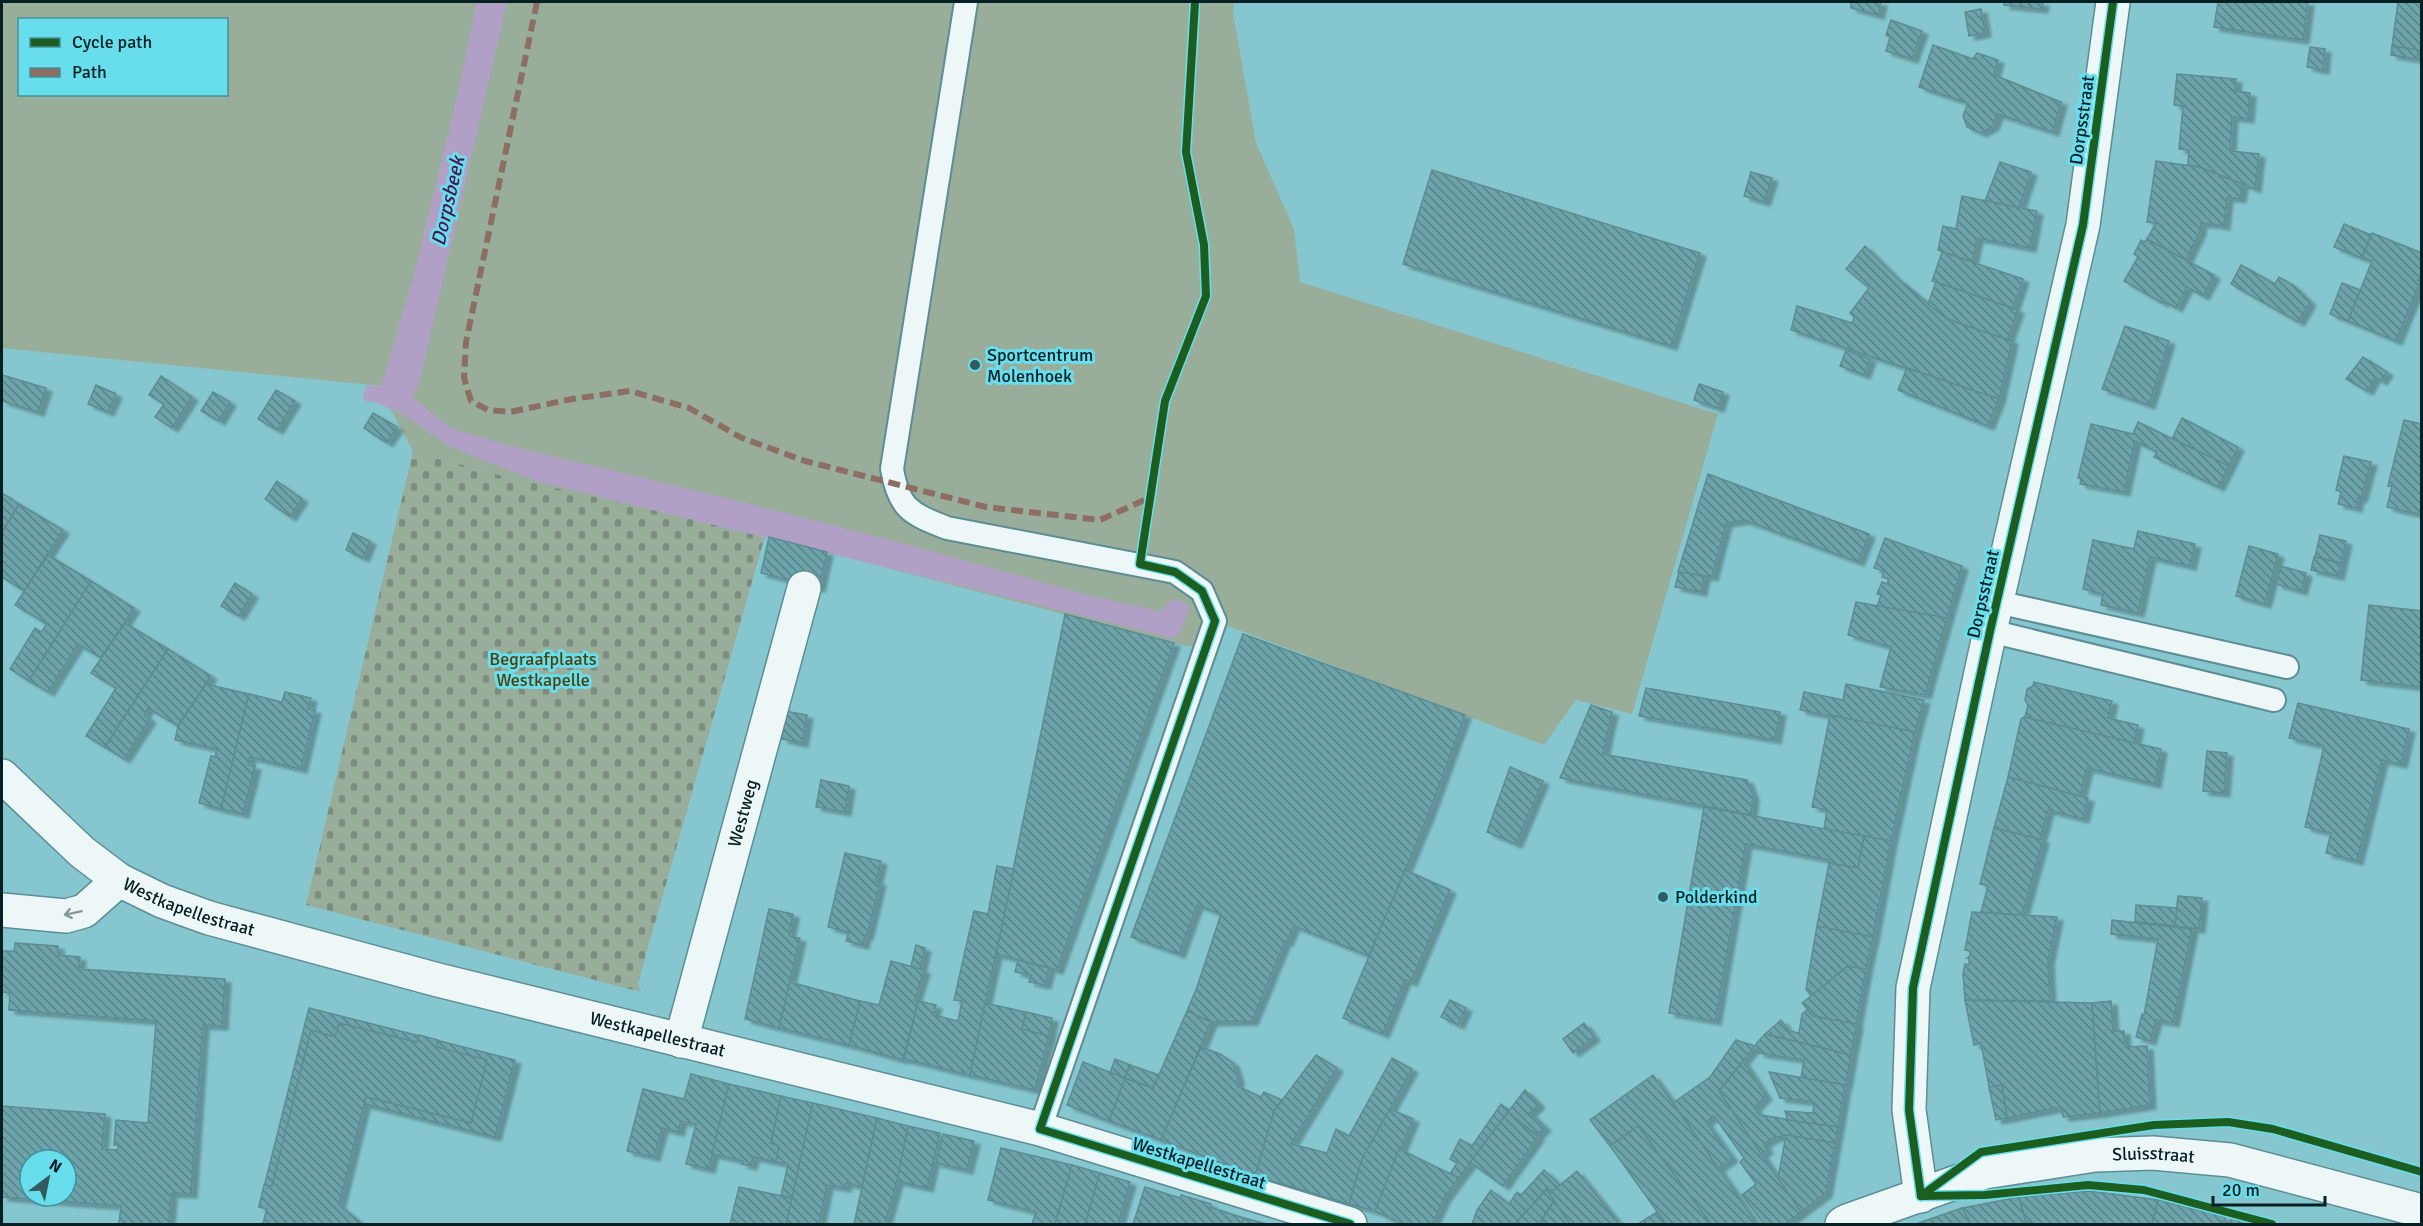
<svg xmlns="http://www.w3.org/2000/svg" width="2423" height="1226" font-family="Signika,sans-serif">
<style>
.grass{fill:#99ad9b;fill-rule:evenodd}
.cemetery{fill:url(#cemetery-stones)}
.water{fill:#b0a0c5}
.building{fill:url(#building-back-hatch);stroke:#5c8d92;stroke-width:1.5;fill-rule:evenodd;filter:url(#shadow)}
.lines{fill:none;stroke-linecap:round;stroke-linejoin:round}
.lane-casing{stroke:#5d8d94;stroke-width:26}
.street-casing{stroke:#5d8d94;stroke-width:36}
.secondary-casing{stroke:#5d8d94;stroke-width:36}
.lane{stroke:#edf7f8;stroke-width:22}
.street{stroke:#edf7f8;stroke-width:33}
.secondary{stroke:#edf7f8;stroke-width:33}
.quiet{stroke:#8d6e63;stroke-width:6;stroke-dasharray:12 6;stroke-linecap:butt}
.cycleway-casing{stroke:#68deed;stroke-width:11}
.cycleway{stroke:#1b5e20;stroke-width:8}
.oneway{stroke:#859698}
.poi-dot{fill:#325a5f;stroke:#68deed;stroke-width:2}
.labels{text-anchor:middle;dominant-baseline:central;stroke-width:6;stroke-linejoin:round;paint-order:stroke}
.street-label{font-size:18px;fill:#051f23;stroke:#68deed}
.poi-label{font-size:18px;fill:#051f23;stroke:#68deed;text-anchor:start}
.park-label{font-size:18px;fill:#523e07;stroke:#68deed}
.water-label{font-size:20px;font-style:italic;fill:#4f1251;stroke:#68deed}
</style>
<defs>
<pattern id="cemetery-stones" width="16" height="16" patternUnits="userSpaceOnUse" patternTransform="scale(1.5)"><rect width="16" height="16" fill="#99ad9b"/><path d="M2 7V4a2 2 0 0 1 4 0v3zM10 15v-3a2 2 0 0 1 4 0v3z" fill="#7b8c7e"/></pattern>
<pattern id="building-back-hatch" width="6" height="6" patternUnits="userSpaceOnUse" patternTransform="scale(1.5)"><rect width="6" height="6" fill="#6da3aa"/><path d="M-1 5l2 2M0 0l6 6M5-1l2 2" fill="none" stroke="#58848a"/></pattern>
<filter id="shadow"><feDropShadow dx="6" dy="4" stdDeviation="1.5" flood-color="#0004"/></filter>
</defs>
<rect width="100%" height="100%" fill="#86c7cf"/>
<path class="grass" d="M2 2H1234L1233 13 1256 143 1294 229 1300 282 1718 414 1632 714 1576 700 1544 745 1215 621 1206 648 1185 646 765 536 495 474 413 451 384 397 381 386 2 348ZM20 20H226V94H20Z"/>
<polygon class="cemetery" points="413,451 495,474 765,536 638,983 641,992 306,905"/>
<polygon class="water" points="477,2 507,2 421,375 413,397 441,421 456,430 515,447 734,500 913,546 1087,595 1158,611 1166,607 1171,600 1178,600 1190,607 1179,634 1172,638 536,481 451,447 404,415 377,403 365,401 363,396 367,385 381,386 385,375 413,278 454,109"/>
<g class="building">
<polygon points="1846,2 1881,2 1878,15 1851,8 1851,2"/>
<polygon points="2004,2 2043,2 2042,9 2004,5"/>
<polygon points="2218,2 2308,2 2303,40 2214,27"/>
<polygon points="2398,2 2422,2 2422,51 2392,46"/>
<polygon points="1981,9 1985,33 1969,36 1965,12"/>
<polygon points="1891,20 1922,31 1912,59 1886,51 1890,37 1886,35"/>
<polygon points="1933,45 1973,59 1977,53 1998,60 1994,75 2061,102 2053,132 1997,114 1993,126 1981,133 1967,127 1963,116 1968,103 1919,87"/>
<polygon points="2392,46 2419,50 2417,59 2391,55"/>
<polygon points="2310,47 2325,49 2323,70 2307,67"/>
<polygon points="2177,74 2236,79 2235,91 2250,93 2248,119 2232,117 2230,151 2259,154 2255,189 2199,167 2188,165 2189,150 2179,149 2183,106 2174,105"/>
<polygon points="2156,161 2199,167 2242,184 2240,199 2227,197 2224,226 2201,223 2200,231 2186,260 2147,239 2156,223 2147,222"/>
<polygon points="2000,162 2031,172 2019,208 1985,201"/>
<polygon points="1432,170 1700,253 1671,346 1403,264"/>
<polygon points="1751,172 1772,178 1764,202 1744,196"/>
<polygon points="1962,196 2037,211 2030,248 1977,238 1972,262 1938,250 1943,226 1956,229"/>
<polygon points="2344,224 2371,235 2362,258 2334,247"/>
<polygon points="2372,233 2422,253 2422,270 2418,280 2421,280 2396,341 2348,321 2372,261 2362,258"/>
<polygon points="2147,239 2214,275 2203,296 2187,287 2176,308 2164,301 2162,303 2124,281 2138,257 2134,254 2141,240 2145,242"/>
<polygon points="1865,246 1896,277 1947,319 2012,341 1999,399 1791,330 1797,306 1852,323 1854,317 1850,313 1869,288 1846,269"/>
<polygon points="1942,252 2023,279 2013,308 1932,281"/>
<polygon points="2241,265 2275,284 2279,277 2293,285 2310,302 2298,322 2231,284"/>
<polygon points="1936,282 2018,310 2008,338 2012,341 1947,319 1928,304"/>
<polygon points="2342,283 2360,290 2348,321 2330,314"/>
<polygon points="2125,326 2169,341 2149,405 2102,389"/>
<polygon points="1846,350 1870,359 1864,375 1840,366"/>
<polygon points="2363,357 2387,372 2381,381 2375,377 2367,391 2346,379"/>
<polygon points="1907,368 1999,399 1988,426 1898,390"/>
<polygon points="2,375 46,388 38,412 2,401"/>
<polygon points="161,376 192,397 172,428 155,417 164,404 149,395"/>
<polygon points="1699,384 1723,392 1718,408 1694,400"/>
<polygon points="96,385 116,394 108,412 88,404"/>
<polygon points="276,390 295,401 277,430 258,419"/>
<polygon points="213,392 230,402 219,421 201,411"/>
<polygon points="373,413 397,427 387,443 364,428"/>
<polygon points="2182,418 2238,447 2229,466 2172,439"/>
<polygon points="2404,420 2422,424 2422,515 2387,507 2392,486 2388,486"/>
<polygon points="2138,422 2229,466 2218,487 2154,457 2157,452 2135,441 2124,492 2080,484 2081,479 2078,478 2091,424 2133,434"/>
<polygon points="2344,456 2371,462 2361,498 2358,498 2356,508 2338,504 2341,492 2336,490"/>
<polygon points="1708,474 1869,534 1858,562 1744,520 1726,523 1712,577 1678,572"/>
<polygon points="277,481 302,499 290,517 265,499"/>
<polygon points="2,493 19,504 2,533"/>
<polygon points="19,504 63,530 24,591 2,577 2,533"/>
<polygon points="2138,531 2195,544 2190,566 2150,557 2138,613 2101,605 2103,594 2083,589 2093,540 2134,549"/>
<polygon points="353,533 370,541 363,558 346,550"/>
<polygon points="2320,535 2346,541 2341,563 2315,557"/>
<polygon points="769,537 827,552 819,588 761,573"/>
<polygon points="1885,538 1962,566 1947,618 1877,607 1881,595 1877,594 1882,582 1887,584 1889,579 1882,577 1884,571 1874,568"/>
<polygon points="2249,546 2278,554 2265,604 2236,596"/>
<polygon points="48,555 91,581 29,681 10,669 35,628 41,632 47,624 15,605"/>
<polygon points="2314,557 2341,563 2338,576 2311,570"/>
<polygon points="2281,566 2306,573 2301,591 2276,584"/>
<polygon points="1679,572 1704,576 1701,592 1675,587"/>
<polygon points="91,581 134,608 101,658 78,644 48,692 29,681"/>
<polygon points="235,583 252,594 239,616 221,606"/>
<polygon points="1856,602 1947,618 1925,695 1880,687 1891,647 1848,635"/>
<polygon points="2369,605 2422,611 2422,687 2361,680"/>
<polygon points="1065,614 1174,643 1057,970 996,954"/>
<polygon points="125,623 168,649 105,747 86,736 116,688 91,673"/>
<polygon points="1243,634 1465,715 1429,813 1369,956 1294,926 1287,942 1285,941 1252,1021 1211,1022 1187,1011 1197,987 1221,914 1197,905 1179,954 1131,937"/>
<polygon points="168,649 211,676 178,726 148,708 144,715 150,719 124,759 105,747"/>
<polygon points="2034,682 2112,701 2108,718 2138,725 2134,744 2025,717 2028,705 2025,700 2027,689 2033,686"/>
<polygon points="206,684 249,694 221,809 199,803 211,756 215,757 217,749 175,740 178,726"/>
<polygon points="1846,684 1924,700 1915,732 1800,710 1804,692 1843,700"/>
<polygon points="1646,688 1780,712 1775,740 1639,716"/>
<polygon points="285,692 311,698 308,709 315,710 301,769 250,757 248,765 255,766 243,814 221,809 249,694 282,702"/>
<polygon points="2298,703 2409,729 2401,764 2382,760 2357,861 2326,853 2331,833 2305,827 2324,746 2289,738"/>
<polygon points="1591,705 1612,712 1603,754 1747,780 1753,796 1751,815 1560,778"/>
<polygon points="785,711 807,715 802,743 782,739"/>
<polygon points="1830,715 1915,732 1891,841 1824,829 1827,810 1812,807"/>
<polygon points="2024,717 2161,749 2155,784 2087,768 2080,797 2008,777 2021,719"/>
<polygon points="2207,751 2227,753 2224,793 2203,791"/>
<polygon points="1510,767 1543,781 1516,844 1487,832"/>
<polygon points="2008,777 2088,798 2083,819 2048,810 2040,839 1994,828"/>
<polygon points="821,780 849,786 845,812 816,807"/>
<polygon points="1704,807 1864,836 1858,868 1829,863 1829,860 1746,844 1715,1021 1669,1013"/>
<polygon points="1994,828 2043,840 2022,915 1981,912 1988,886 1980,884"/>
<polygon points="1864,836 1891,841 1873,937 1817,926 1829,863 1858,868"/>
<polygon points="845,853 881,861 876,882 880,882 867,936 865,935 863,945 846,941 849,932 828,927"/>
<polygon points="997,866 1014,869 970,1075 904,1059 918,1001 936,1005 933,1015 958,1021 962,1001 954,1000 974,911 988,914"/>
<polygon points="1405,870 1450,890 1411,982 1405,980 1383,1034 1343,1018"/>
<polygon points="2178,896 2202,898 2199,929 2175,926"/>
<polygon points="2136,905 2177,908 2175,926 2135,922"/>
<polygon points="769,909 793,914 789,936 800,938 779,1028 745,1019"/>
<polygon points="1972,912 2057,917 2048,961 2050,1001 1965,1000 1963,974 1965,964 1969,965 1969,958 1967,958 1970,956 1970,951 1965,950"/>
<polygon points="2112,920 2192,929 2173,1023 2156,1020 2150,1041 2136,1037 2142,1014 2144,1015 2158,939 2111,934"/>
<polygon points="1817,926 1873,937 1866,969 1848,966 1811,996 1806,989"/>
<path d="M15 943 58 946V955L80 957 79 969 225 979 222 1026 203 1025 191 1194 171 1193 169 1224H119L121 1206 2 1197V1106L105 1114 102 1149 118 1150V1145H114L116 1120 148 1123 156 1021 9 1010 10 993 2 992V951H14ZM30 1160H66V1196H30Z"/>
<polygon points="916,945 925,948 920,969 911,966"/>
<polygon points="1018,960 1049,968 1045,985 1029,982 1031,975 1015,972"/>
<polygon points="891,961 924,970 915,1000 918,1001 903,1060 849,1045 860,1001 879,1005"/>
<polygon points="1848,966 1866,969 1856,1024 1813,1016 1802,1003"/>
<polygon points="790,982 860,1001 849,1045 779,1028"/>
<polygon points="1450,1000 1466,1008 1458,1025 1441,1017"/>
<polygon points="1965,1000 2092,1003 2100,1113 2063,1117 2061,1107 2007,1118 2002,1085 1989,1087 1981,1043 1974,1045"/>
<polygon points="2111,1001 2113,1031 2124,1031 2125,1047 2147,1046 2150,1105 2100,1113 2092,1003"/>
<polygon points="985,1003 1026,1012 1022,1029 1049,1036 1035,1090 970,1075"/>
<polygon points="309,1008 515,1060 495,1137 364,1104 339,1205 362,1224 263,1224 267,1209 259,1207"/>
<polygon points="1807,1010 1813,1016 1857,1024 1851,1055 1765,1034 1781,1020 1789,1031 1799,1033 1802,1014"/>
<polygon points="1187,1011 1211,1022 1161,1140 1109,1121 1125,1078 1153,1088"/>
<polygon points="1026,1012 1052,1018 1049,1036 1022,1029"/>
<polygon points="339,1023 417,1042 419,1035 438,1040 437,1047 487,1060 471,1123 366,1097 339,1205 362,1224 263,1224 267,1209 259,1207 264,1185 272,1186 311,1030 335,1037"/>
<polygon points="1584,1023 1594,1037 1573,1053 1563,1039"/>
<polygon points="1765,1034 1851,1055 1846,1085 1801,1078 1804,1060 1759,1053 1756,1044"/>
<polygon points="1736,1040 1755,1046 1719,1091 1801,1212 1785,1224 1764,1224 1742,1195 1756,1184 1740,1162 1744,1158 1714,1116 1706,1122 1732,1158 1718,1168 1673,1103 1710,1077"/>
<polygon points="1201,1047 1220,1054 1233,1063 1238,1079 1237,1086 1261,1097 1264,1092 1282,1100 1274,1111 1255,1176 1161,1140"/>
<polygon points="1316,1055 1337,1068 1291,1144 1327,1153 1336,1129 1349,1136 1392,1058 1412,1069 1362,1159 1349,1204 1255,1176 1274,1111"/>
<polygon points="1115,1059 1130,1065 1125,1078 1110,1073"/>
<polygon points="1743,1061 1766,1096 1754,1108 1760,1115 1838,1127 1835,1143 1786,1135 1773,1138 1764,1144 1767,1150 1761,1154 1719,1091"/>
<polygon points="1083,1062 1125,1078 1109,1121 1067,1105"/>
<polygon points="1130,1065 1159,1075 1153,1088 1125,1078"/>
<polygon points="1769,1072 1845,1085 1838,1127 1788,1120 1785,1111 1813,1113 1814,1102 1780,1098"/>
<polygon points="691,1074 729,1084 709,1169 686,1164 696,1124 681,1121 678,1132 662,1128 654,1157 627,1151 643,1089 684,1099"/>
<polygon points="1653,1075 1673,1103 1757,1224 1711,1224 1638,1126 1610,1146 1590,1120"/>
<polygon points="729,1084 781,1096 771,1143 779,1146 776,1162 753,1157 751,1166 742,1164 743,1161 712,1154"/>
<polygon points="2002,1085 2007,1118 1996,1120 1989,1087"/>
<polygon points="1525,1090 1539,1104 1530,1113 1545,1127 1537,1135 1508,1112"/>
<polygon points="781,1096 813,1103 792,1198 781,1196 788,1164 776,1162 779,1146 771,1143"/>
<polygon points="813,1103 877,1118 862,1187 846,1183 845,1188 827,1185 819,1224 786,1224"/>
<polygon points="1501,1104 1509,1110 1508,1112 1459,1178 1450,1174 1457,1163 1450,1159 1460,1139 1472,1146"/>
<polygon points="1390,1109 1413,1119 1375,1211 1349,1204 1362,1159"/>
<polygon points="1508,1112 1538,1137 1503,1186 1470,1162"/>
<polygon points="877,1118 908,1126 897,1181 885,1224 870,1222 869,1224 854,1224"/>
<polygon points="908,1126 940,1133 927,1188 897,1181"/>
<polygon points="1638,1126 1711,1224 1666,1224 1610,1146"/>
<polygon points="943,1134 974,1141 967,1170 936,1163"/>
<polygon points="1786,1135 1835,1143 1826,1193 1801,1212 1778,1178"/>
<polygon points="1001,1148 1072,1165 1055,1224 1032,1224 1036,1212 988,1200"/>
<polygon points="1399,1149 1459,1178 1445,1197 1432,1224 1402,1224 1375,1211"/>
<polygon points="1072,1165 1100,1173 1085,1224 1055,1224"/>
<polygon points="1544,1170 1560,1185 1549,1194 1547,1189 1515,1224 1472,1224 1477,1210 1491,1190 1509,1204 1517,1192 1521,1195"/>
<polygon points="1577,1171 1614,1217 1619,1224 1570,1224 1549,1194"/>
<polygon points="1100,1173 1130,1182 1118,1224 1085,1224"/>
<polygon points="739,1187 792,1198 786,1224 730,1224"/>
<polygon points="1145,1187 1180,1198 1181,1195 1211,1204 1210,1207 1244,1218 1242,1224 1133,1224"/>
<polygon points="1547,1189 1554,1201 1539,1224 1515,1224"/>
<polygon points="2089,1191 2158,1200 2152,1224 2032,1224 2030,1221 2026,1223 2019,1197"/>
<polygon points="2019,1197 2026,1223 2030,1221 2032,1224 1971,1224 1962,1208"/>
<polygon points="2158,1200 2226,1217 2222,1224 2152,1224"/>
<polygon points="1554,1201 1570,1224 1546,1224 1542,1220"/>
<polygon points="1962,1208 1971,1224 1916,1224"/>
<polygon points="1657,1212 1666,1224 1638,1224"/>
<polygon points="1244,1218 1267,1224 1242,1224"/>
<polygon points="2232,1218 2253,1224 2230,1224"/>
</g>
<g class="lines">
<defs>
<g id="lane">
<path d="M966 2 892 469C899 510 912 514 947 528L1175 572 1202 591 1215 621 1040 1129"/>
<polyline points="1997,602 2287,667"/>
<polyline points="1990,631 2274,700"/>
</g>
<g id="street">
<path id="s1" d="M2 776 82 852 119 880 162 901 209 918 438 980 1040 1129 1350 1224"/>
<polyline points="2,910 66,916 84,911 119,880"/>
<path id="s2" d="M681 1041 804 588"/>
</g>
<g id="secondary">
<polyline points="1921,1196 1909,1110 1913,988 1990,631 2083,225 2113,2"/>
<path id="s3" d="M1842 1224 1847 1221 1985 1172 2095 1155 2153 1153 2230 1160 2422 1211"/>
</g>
</defs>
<use href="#lane" class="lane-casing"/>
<use href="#street" class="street-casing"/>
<use href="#secondary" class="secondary-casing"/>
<use href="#lane" class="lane"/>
<use href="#street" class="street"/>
<use href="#secondary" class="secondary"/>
<polyline class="quiet" points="537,2 466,342 464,378 471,401 488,410 510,412 572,399 630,391 689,408 742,438 805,461 986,507 1100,520 1151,497"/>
<defs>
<g id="cycleway">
<polyline points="1195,2 1186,152 1204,245 1206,296 1165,401 1140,564 1175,572 1202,591 1215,621 1040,1129 1350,1224"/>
<polyline points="1921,1196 1909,1110 1913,988 1990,631 2083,225 2113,2"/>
<polyline points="1921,1196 1981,1152 2154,1125 2228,1122 2273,1129 2422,1172"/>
<polyline points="1921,1196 1985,1195 2088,1185 2144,1190 2272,1224"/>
</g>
</defs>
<use href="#cycleway" class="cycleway-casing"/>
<use href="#cycleway" class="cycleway"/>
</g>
<defs><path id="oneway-shaft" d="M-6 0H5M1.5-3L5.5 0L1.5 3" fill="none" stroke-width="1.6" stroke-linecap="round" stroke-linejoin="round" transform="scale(1.5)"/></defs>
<use class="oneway" href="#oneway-shaft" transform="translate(73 913) rotate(168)"/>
<g class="poi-dot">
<circle cx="975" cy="365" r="6"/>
<circle cx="1663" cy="897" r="6"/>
</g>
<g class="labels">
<g class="street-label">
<text transform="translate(2082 120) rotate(-82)">Dorpsstraat</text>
<text transform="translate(1983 594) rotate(-77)">Dorpsstraat</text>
<text stroke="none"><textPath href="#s2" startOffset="236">Westweg</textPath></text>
<text stroke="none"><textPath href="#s1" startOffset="232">Westkapellestraat</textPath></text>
<text stroke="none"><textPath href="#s1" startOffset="718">Westkapellestraat</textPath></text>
<text stroke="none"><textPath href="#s3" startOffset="322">Sluisstraat</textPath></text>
<text transform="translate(1199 1163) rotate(17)">Westkapellestraat</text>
</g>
<g class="poi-label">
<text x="987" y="355">Sportcentrum<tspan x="987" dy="21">Molenhoek</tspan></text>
<text x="1675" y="897">Polderkind</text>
</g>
<g class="park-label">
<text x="543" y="659">Begraafplaats<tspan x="543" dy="21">Westkapelle</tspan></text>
</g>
<g class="water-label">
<text transform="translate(448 201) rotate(-77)">Dorpsbeek</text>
</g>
</g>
<rect width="2423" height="1226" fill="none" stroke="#051f23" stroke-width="6"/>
<rect x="18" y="18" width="210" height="78" fill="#68deed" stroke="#40929c" stroke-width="1.5"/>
<rect x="30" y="38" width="30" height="9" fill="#1b5e20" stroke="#40929c" stroke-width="1.5"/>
<text x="72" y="48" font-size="18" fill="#051f23">Cycle path</text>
<rect x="30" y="68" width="30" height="9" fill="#8d6e63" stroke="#40929c" stroke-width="1.5"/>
<text x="72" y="78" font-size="18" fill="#051f23">Path</text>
<g transform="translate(48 1178) rotate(32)"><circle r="28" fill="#68deed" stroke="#40929c" stroke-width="1.5"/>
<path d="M0-4.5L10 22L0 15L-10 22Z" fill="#325a5f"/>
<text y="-9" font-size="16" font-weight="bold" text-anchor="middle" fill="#051f23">N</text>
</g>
<path d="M2213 1196v9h112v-9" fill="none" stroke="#051f23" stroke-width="3"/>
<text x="2222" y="1196" font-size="18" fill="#051f23" stroke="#68deed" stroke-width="4.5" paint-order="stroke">20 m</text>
</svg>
